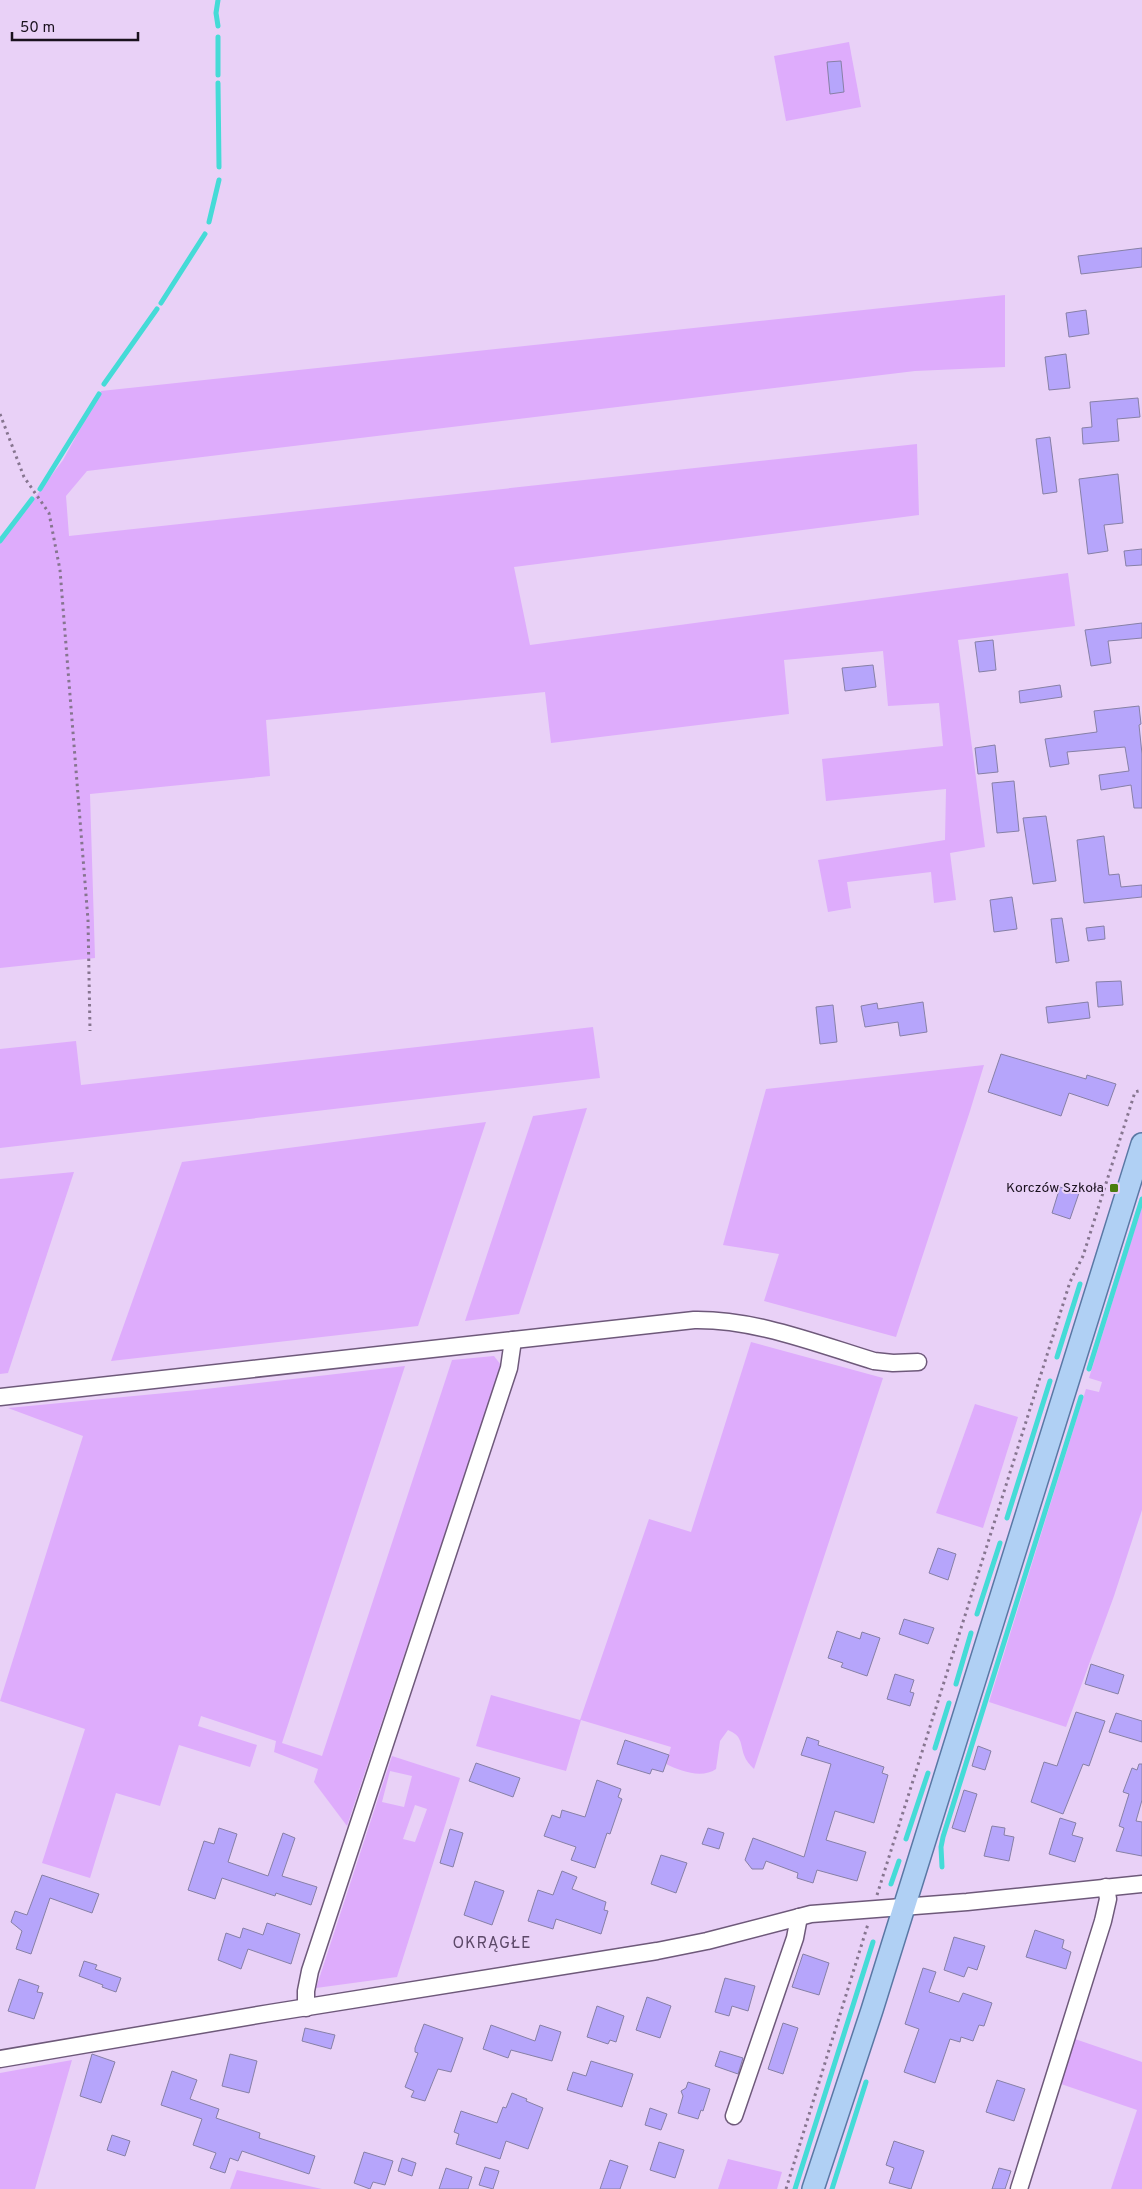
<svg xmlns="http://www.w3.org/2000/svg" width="1142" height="2189" font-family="Overpass,sans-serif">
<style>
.green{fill:#deacfc;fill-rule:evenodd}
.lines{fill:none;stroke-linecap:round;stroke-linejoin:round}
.stream{stroke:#45dbd7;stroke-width:5}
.building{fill:#b6a5fb;stroke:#8780a6}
.minor-casing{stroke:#6e597a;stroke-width:19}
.major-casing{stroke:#5a78a4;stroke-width:24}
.path{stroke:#86758f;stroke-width:3;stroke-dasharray:2.5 4;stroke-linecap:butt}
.minor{stroke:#fff;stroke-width:16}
.major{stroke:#b0d0f4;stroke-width:21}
.poi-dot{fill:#4a7d0e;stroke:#e9d1f7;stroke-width:2}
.labels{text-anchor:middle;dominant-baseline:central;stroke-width:4;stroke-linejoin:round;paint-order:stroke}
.poi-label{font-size:14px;fill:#1a111e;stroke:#e9d1f7;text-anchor:end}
.quarter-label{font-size:16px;letter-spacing:1px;fill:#5c4868;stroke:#e9d1f7}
</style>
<rect width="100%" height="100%" fill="#e9d1f7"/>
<g class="green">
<polygon points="849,42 861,107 786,121 774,56"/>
<polygon points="1005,295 1005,367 915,371 87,471 66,496 69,536 917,444 919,515 514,567 530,645 1068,573 1075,626 958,640 985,847 950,853 956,900 934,903 931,872 847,882 851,908 828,912 818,860 945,840 946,789 826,801 822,759 943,746 939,703 888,706 883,651 784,660 789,714 551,743 545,692 266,720 270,776 90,794 95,958 0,968 0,544 63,460 101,391"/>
<polygon points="593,1027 600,1078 0,1148 0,1049 76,1041 81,1085"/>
<polygon points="984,1065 970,1111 896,1337 764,1301 779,1254 723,1245 766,1089"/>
<polygon points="587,1108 519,1314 465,1321 533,1116"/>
<polygon points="486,1122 418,1326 111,1361 182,1162"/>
<polygon points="74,1172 8,1373 0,1374 0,1179"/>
<polygon points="1142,1206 1142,1510 1114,1596 1066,1727 989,1702 1086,1389 1099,1392 1102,1382 1089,1378"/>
<path d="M751 1342 883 1378 754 1769C750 1765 746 1761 744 1755 740 1742 742 1736 728 1730L720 1741 716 1769C702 1779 680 1771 666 1764L671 1747 581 1720 566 1771 476 1746 491 1695 580 1720 649 1519 691 1532Z"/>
<polygon points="494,1356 501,1365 347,1826 314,1782 318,1769 274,1752 276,1741 201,1716 198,1726 257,1745 250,1767 179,1745 160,1806 116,1793 90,1878 42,1863 85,1729 0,1701 83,1436 8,1408 197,1390 405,1366 282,1743 322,1756 452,1360"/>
<polygon points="975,1404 1018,1417 983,1528 936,1513"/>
<path d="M392 1756 460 1778 397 1977 316 1988ZM390 1771 412 1776 404 1807 382 1802ZM415 1805 427 1809 415 1842 403 1839Z"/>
<polygon points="1075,2039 1142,2062 1142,2189 1111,2189 1137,2110 1061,2084"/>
<polygon points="72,2060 35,2189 0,2189 0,2073"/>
<polygon points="728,2159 782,2172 777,2189 718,2189"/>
<polygon points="237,2170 322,2189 230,2189"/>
</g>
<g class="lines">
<g class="stream">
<polyline points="218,26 216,13 218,0"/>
<polyline points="218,37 218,75"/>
<polyline points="218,83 219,167"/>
<polyline points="209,222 219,180"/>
<polyline points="161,303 205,234"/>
<polyline points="104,384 157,309"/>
<polyline points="40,489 99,394"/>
<polyline points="0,541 32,499"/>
<polyline points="1057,1357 1080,1284"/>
<polyline points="1089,1369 1142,1199"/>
<polyline points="1007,1518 1050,1381"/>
<polyline points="977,1614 1000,1543"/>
<polyline points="956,1684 971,1633"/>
<polyline points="935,1748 949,1703"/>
<polyline points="906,1839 928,1773"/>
<polyline points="942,1867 941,1847 943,1837 1081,1397"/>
<polyline points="891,1884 899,1861"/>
<polyline points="795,2189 873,1942"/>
<polyline points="832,2189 866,2082"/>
</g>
</g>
<g class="building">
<polygon points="841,61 844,92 830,94 827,62"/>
<polygon points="1142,248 1142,267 1081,274 1078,256"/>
<polygon points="1086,310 1089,334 1069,337 1066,313"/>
<polygon points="1066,354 1070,388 1049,390 1045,357"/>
<polygon points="1138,398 1140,417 1117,419 1119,441 1083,444 1082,428 1092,427 1090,402"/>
<polygon points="1050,437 1057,492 1043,494 1036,439"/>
<polygon points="1118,474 1123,523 1104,525 1108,551 1088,554 1079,479"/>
<polygon points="1142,549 1142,565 1126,566 1124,551"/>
<polygon points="1142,623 1142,638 1108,641 1111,663 1091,666 1085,630"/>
<polygon points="993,640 996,670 979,672 975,642"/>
<polygon points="873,665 876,687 845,691 842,668"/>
<polygon points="1060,685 1062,697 1020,703 1019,691"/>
<polygon points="1139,706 1141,724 1139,725 1142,754 1142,808 1134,808 1131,785 1101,790 1099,775 1129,771 1125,747 1067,752 1069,764 1050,767 1045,739 1097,732 1094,711"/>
<polygon points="995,745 998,772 978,774 975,748"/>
<polygon points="1014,781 1019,831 997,833 992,783"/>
<polygon points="1046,816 1056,881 1033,884 1023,818"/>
<polygon points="1104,836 1109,875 1119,874 1121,887 1142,885 1142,897 1084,903 1077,840"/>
<polygon points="1012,897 1017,929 994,932 990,900"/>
<polygon points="1062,918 1069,961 1056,963 1051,919"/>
<polygon points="1104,926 1105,939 1088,941 1086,928"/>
<polygon points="1121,981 1123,1005 1098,1007 1096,982"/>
<polygon points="923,1002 927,1032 900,1036 898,1022 865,1027 861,1006 877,1003 878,1009"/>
<polygon points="1088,1002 1090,1018 1048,1023 1046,1007"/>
<polygon points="833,1005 837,1042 820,1044 816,1007"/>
<polygon points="1001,1054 1086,1079 1087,1075 1116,1084 1108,1106 1069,1093 1061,1116 988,1092"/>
<polygon points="1060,1187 1079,1193 1070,1219 1052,1213"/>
<polygon points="938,1548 956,1554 948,1580 929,1573"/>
<polygon points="904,1619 934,1628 928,1644 899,1634"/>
<polygon points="837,1631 860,1639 862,1632 880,1638 867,1676 841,1667 843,1663 828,1658"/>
<polygon points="1091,1664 1124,1675 1118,1694 1085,1684"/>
<polygon points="895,1674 914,1680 910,1692 914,1693 910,1706 887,1699"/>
<polygon points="1076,1712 1105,1721 1089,1766 1083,1764 1063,1814 1031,1802 1044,1762 1057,1766"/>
<polygon points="1116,1713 1142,1721 1142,1742 1109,1732"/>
<polygon points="807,1737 819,1741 818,1745 884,1767 882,1773 888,1775 874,1823 835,1811 826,1840 866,1852 857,1881 817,1870 813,1883 797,1878 798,1873 766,1861 763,1869 752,1869 745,1860 753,1838 804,1857 831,1764 801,1755"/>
<polygon points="625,1740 669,1755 663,1772 652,1769 650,1774 617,1764"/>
<polygon points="978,1746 991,1751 985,1770 972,1766"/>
<polygon points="476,1763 520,1778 513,1797 469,1781"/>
<polygon points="1139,1764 1142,1764 1142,1800 1136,1821 1142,1822 1142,1856 1116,1851 1124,1828 1119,1826 1129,1794 1123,1792 1132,1768 1137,1770"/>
<polygon points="597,1780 621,1789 618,1797 622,1799 610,1834 607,1833 595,1868 571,1860 576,1847 544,1836 552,1815 560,1818 562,1810 585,1817"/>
<polygon points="964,1790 977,1794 965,1832 952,1828"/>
<polygon points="1060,1818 1076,1823 1072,1835 1083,1838 1075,1862 1049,1854"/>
<polygon points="992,1826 1005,1828 1004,1835 1014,1837 1009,1861 984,1856"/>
<polygon points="219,1828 237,1834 228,1862 268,1876 283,1833 295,1838 282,1876 317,1887 311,1905 276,1893 275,1896 222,1878 215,1899 188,1890 204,1841 214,1844"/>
<polygon points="708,1828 724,1833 719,1849 702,1844"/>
<polygon points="450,1829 463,1833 453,1867 440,1863"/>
<polygon points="661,1855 687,1863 676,1893 651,1884"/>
<polygon points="562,1871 577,1877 572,1889 606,1902 604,1910 608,1911 601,1934 556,1919 553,1929 528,1921 538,1890 553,1895"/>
<polygon points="42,1875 99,1894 92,1913 50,1898 31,1954 16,1949 22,1931 11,1922 15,1911 27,1915"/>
<polygon points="475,1881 504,1891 492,1925 464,1915"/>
<polygon points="267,1923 300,1934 291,1964 248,1949 241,1969 218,1960 226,1933 240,1938 243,1928 263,1935"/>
<polygon points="1035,1930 1064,1940 1062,1948 1071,1952 1066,1969 1026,1957"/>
<polygon points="954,1937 985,1946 977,1970 968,1967 964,1977 944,1970"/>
<polygon points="803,1954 829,1963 819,1995 792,1987"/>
<polygon points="84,1961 97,1965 95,1969 121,1978 116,1992 102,1987 103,1985 79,1976"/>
<polygon points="923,1968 936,1972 929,1992 959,2002 963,1993 992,2003 984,2026 979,2025 973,2041 961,2037 960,2042 950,2039 935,2083 904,2072 919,2029 905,2024"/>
<polygon points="725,1978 755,1986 748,2011 732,2006 729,2016 715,2012"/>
<polygon points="19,1979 39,1986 37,1992 43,1993 34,2019 8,2011"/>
<polygon points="647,1997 671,2006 660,2038 636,2030"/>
<polygon points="597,2006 624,2016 616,2042 610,2040 608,2044 587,2037"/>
<polygon points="783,2023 798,2028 783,2074 768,2069"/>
<polygon points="424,2024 463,2038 451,2072 438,2069 425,2101 411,2097 414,2091 405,2087 418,2053 415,2052 415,2048"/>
<polygon points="491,2025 535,2041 540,2025 561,2032 552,2061 511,2050 508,2058 483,2049"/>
<polygon points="305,2028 335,2035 331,2049 302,2041"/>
<polygon points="720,2051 743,2058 738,2074 715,2066"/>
<polygon points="92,2054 115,2062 101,2103 80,2096"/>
<polygon points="230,2054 257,2061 249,2093 222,2086"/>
<polygon points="591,2061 633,2074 622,2107 567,2090 573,2072 586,2076"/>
<polygon points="172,2071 197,2080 190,2099 219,2109 216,2118 260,2133 259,2138 315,2156 309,2174 242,2151 238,2161 230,2158 225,2173 210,2168 216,2153 193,2145 202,2119 161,2105"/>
<polygon points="997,2080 1025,2089 1014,2121 986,2112"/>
<polygon points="688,2082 710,2089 703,2111 701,2110 698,2119 678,2113 683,2096 681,2091 686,2088"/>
<polygon points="512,2093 527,2099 526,2101 543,2108 528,2149 506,2141 500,2159 456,2144 459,2134 454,2132 461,2111 497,2123 503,2107 506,2108"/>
<polygon points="650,2108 667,2114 661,2130 645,2125"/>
<polygon points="112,2135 130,2141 125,2156 107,2150"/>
<polygon points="894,2141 924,2151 911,2189 889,2183 894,2168 886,2165"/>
<polygon points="659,2142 684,2150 675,2178 650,2170"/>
<polygon points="364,2152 393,2161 385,2185 373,2182 370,2189 354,2183"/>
<polygon points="402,2158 416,2163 412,2176 398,2171"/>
<polygon points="610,2160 628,2166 620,2189 600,2189"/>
<polygon points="485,2167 499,2171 493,2189 479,2185"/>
<polygon points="446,2168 472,2177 468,2189 439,2189"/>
<polygon points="999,2168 1011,2171 1005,2189 992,2189"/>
</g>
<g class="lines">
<defs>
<g id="minor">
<path d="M0 1397 694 1320C755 1319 815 1343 874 1361L893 1363 918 1362"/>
<polyline points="306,2008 306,1991 310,1971 509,1368 513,1340"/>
<polyline points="0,2059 270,2013 657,1951 707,1941 811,1914 967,1902 1142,1884"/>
<polyline points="734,2116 795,1938 799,1917"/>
<polyline points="1019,2189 1103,1921 1108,1899 1106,1887"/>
</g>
<polyline id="major" points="813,2189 872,2010 1142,1144"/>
</defs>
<use href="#minor" class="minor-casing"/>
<use href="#major" class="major-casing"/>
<g class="path">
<polyline points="0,414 24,477 49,513 60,570 88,920 90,1031"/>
<polyline points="877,1895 1070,1282 1083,1256 1135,1092 1142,1090"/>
<polyline points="786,2189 868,1924"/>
</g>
<use href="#minor" class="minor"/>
<use href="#major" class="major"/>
</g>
<rect class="poi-dot" x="1109" y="1183" width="10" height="10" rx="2.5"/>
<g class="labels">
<g class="poi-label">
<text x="1104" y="1188">Korczów Szkoła</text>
</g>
<g class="quarter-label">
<text x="492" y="1944">OKRĄGŁE</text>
</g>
</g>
<path d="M12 32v8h126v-8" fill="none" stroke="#1a111e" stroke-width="2.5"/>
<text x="20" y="32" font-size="15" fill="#1a111e" stroke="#e9d1f7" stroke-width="4" paint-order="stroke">50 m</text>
</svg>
